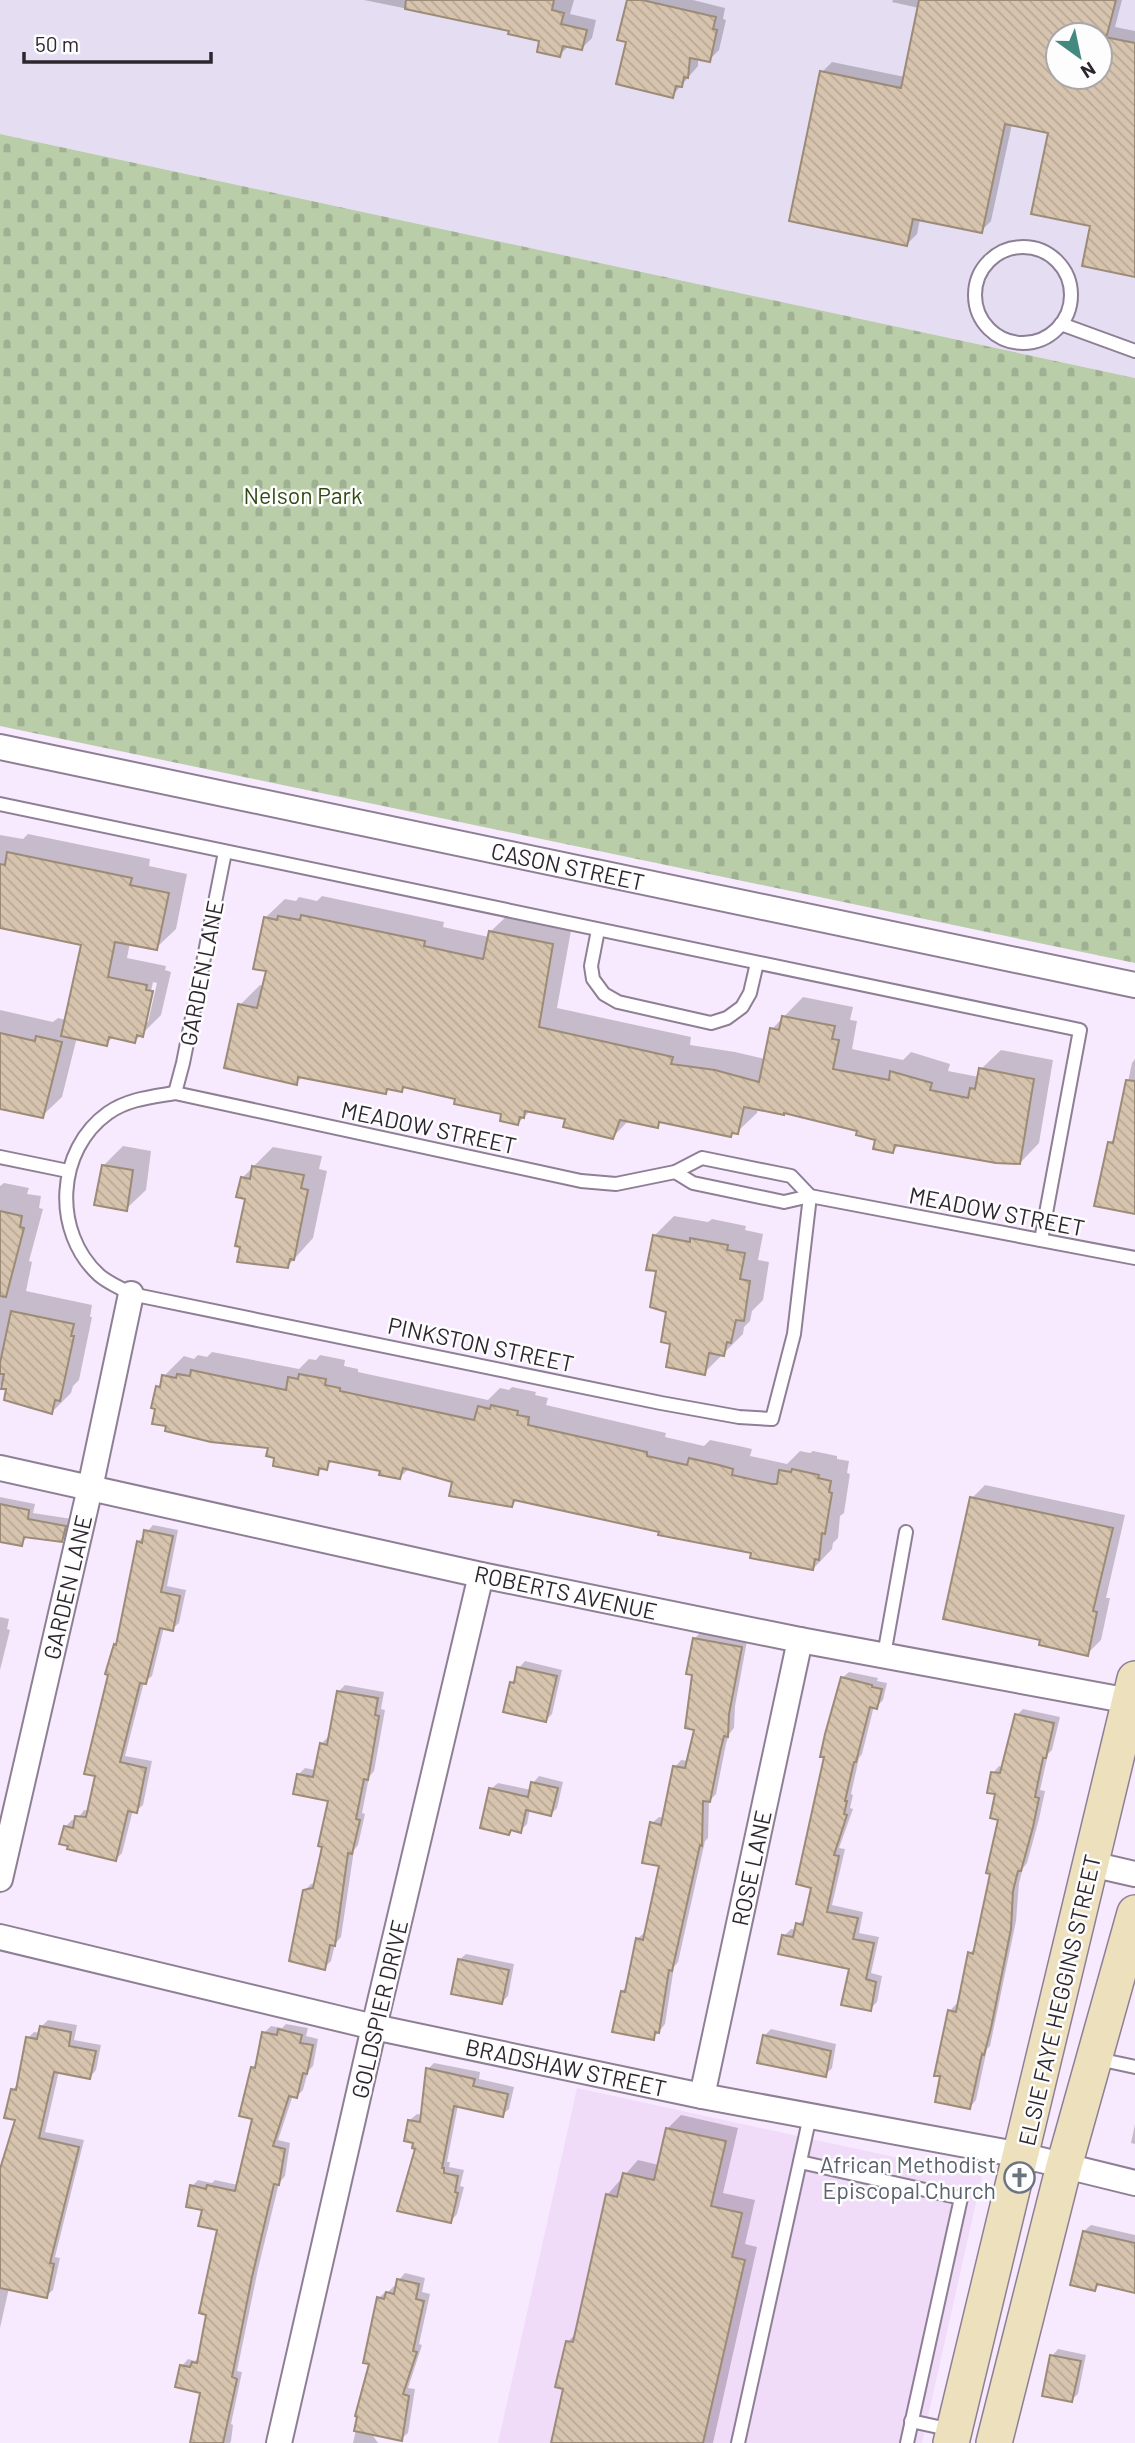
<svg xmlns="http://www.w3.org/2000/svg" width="1135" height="2443" font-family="Barlow,sans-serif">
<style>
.built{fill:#f0dbf9}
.education{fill:#e5def3;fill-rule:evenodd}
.cemetery{fill:url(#cemetery-stones)}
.shadow{fill:#0003;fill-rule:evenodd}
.building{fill:url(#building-back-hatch);stroke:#9c8b76;stroke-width:2}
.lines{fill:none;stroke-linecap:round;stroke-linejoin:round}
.service-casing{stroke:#8e7f95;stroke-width:16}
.minor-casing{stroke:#8e7f95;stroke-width:28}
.secondary-casing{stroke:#8e7f95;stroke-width:38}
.service{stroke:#fff;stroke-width:12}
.minor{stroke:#fff;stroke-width:24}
.secondary{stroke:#ede0bc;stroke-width:35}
.labels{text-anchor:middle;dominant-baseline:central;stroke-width:5;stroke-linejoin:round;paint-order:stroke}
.park-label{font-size:23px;fill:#314a13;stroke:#fdfdfd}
.street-label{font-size:23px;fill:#2d262f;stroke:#fdfdfd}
.worship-label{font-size:23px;fill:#5b616d;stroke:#fdfdfd;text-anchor:end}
</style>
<defs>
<pattern id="cemetery-stones" width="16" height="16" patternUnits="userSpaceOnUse" patternTransform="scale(1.75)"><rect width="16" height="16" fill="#bacda9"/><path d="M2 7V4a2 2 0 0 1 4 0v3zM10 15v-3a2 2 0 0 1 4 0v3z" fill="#a0b092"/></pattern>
<pattern id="building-back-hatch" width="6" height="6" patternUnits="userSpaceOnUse" patternTransform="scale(1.75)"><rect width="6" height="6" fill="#d7c4ae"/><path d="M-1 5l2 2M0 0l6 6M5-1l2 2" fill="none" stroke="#b9a896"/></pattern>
</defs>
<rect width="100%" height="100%" fill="#f8eafe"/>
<polygon class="built" points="577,2088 982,2176 922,2443 498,2443"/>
<path class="education" d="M0 0H1135V378L0 134ZM1058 35H1100V77H1058Z"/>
<polygon class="cemetery" points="0,134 1135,378 1135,963 0,726"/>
<g class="shadow">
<polygon points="364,0 574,0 570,14 596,20 592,38 582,48 569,46 559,55 541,40 511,30"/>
<polygon points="628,0 693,0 725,8 723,19 726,20 719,50 709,60 698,58 698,66 672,96 628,41"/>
<path d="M893 0H1122L1115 27 1135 31V275L1092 225 1050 132 1012 124 991 221 981 231 920 219 917 234 907 244 822 72 832 62 905 77 919 8 892 2ZM1058 35H1100V77H1058Z"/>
<path d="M28 834 150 859 149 866 187 874 176 929 156 948 130 943 127 958 166 966 165 970 171 972 161 1015 135 1041 114 1036 106 1044 77 1037 62 1097 42 1116 0 1108V1010L53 1022 58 1018 66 1020 83 943 0 926V835L23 839ZM153 982 157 983 148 1022H144Z"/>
<polygon points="322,896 444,922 443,927 489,937 490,932 510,913 572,925 557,1008 691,1037 690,1045 735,1052 765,1059 772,1029 803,997 853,1007 850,1020 857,1021 852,1049 903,1060 911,1052 950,1064 948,1071 979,1077 981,1069 1001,1050 1053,1060 1039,1143 1020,1163 900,1144 893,1151 878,1139 859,1130 786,1111 758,1108 757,1113 737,1132 662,1121 657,1126 629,1120 613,1137 567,1118 531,1110 517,1124 503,1113 457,1098 406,1086 402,1090 390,1087 385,1092 303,1076 296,1083 240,1005 260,985 264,986 268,970 265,918 285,899 296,901 299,897 317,901"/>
<polygon points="1135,1059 1135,1212 1109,1143 1116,1137 1132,1063"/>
<polygon points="123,1146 151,1151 146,1190 126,1209 103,1166"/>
<polygon points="273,1147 322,1156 319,1169 327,1171 313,1238 287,1267 247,1198 242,1178"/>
<polygon points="4,1183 29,1188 27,1194 41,1196 39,1208 43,1209 29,1261 32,1262 26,1291 92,1305 90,1317 92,1317 79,1380 73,1386 71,1393 52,1412 0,1385 0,1186"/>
<polygon points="674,1216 708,1222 712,1219 746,1226 745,1230 763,1234 758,1260 769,1262 763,1300 752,1311 750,1321 744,1327 743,1334 704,1373 672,1343 668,1311 658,1270 655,1235"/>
<polygon points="212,1352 299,1369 309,1359 316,1360 320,1355 345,1360 344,1366 358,1369 358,1372 488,1400 500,1388 509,1390 512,1387 536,1392 535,1395 548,1398 546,1405 666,1433 665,1437 704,1446 710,1440 739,1446 752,1449 750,1456 787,1464 800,1451 810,1453 813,1451 837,1456 837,1459 849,1461 847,1473 850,1474 844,1513 840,1516 838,1538 833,1543 832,1549 813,1569 753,1552 518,1499 512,1505 455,1480 410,1468 400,1477 382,1470 334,1460 317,1473 276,1456 270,1447 168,1425 158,1387 163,1382 164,1376 184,1356 194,1359 198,1355 207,1357"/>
<polygon points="985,1485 1125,1515 1106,1598 1110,1598 1101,1640 1087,1654 1042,1639 972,1498"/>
<polygon points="0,1497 35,1504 33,1513 72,1519 68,1533 62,1540 28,1536 21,1544 0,1541"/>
<polygon points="153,1525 178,1530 167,1586 186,1590 179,1623 172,1629 164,1627 152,1676 144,1682 125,1756 152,1761 143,1805 136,1811 133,1810 122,1853 116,1859 65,1827 72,1820 76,1821 84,1810 89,1811 97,1775 116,1645 138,1542"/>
<polygon points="0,1617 9,1619 7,1629 10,1630 0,1670"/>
<polygon points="701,1632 747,1641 735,1706 734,1728 729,1734 726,1744 716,1794 709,1801 708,1838 705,1841 678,1962 674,1967 665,2024 653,2039 622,1991 628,1985 637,1939 644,1933 647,1933 661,1865 652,1823 659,1817 665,1818 675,1767 681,1760 689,1761 696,1729 694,1639"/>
<polygon points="525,1661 562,1670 552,1714 545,1721 505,1711 512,1682 516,1678 519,1668"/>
<polygon points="849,1672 878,1678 877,1681 887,1683 883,1700 876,1707 874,1706 862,1754 859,1758 851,1794 853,1795 850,1808 853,1809 839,1848 845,1849 832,1905 863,1912 859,1933 879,1937 871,1973 882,1976 877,2002 870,2009 851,1967 784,1936 791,1929 796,1930 798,1924 806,1918 813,1886 842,1678"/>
<polygon points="345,1685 384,1692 381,1709 385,1710 374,1771 369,1777 362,1813 365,1814 358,1845 354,1850 341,1937 335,1944 331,1961 324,1968 305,1890 311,1884 316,1883 330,1799 298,1775 305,1768 316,1770 321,1744 328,1737 330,1738 338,1692"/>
<polygon points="1023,1709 1060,1717 1052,1750 1048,1754 1040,1790 1045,1791 1039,1819 1027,1863 1023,1868 1019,1883 1016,1921 990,2046 987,2049 976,2100 970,2107 950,2011 956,2004 959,2005 970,1953 976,1947 992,1873 1000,1818 993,1773 999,1766 1003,1767 1017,1715"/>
<polygon points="539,1776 563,1782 557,1808 551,1814 530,1809 527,1824 520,1831 512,1829 509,1833 491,1789 498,1783 531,1790 533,1783"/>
<polygon points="466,1954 514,1964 508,1996 501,2003 459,1960"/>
<polygon points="48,2020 77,2025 74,2040 101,2045 96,2070 90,2077 59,2071 45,2132 84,2140 55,2257 60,2258 53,2290 46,2296 9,2288 0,2328 0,2190 18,2119 12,2090 19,2084 28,2038 34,2032 40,2033 41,2027"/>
<polygon points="286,2024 308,2028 306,2036 318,2039 313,2066 308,2071 303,2090 297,2096 293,2095 278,2140 290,2143 285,2176 279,2183 258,2269 237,2371 242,2372 231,2424 233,2425 231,2441 230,2443 191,2443 202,2392 182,2366 188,2359 195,2361 200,2356 208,2313 219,2229 204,2209 192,2186 198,2180 212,2183 215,2180 238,2185 254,2118 252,2068 258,2062 264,2033 271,2026 282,2028"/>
<polygon points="771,2029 836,2044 832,2068 825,2075 764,2036"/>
<polygon points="434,2063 480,2072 479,2079 514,2087 509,2109 502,2115 458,2105 447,2162 450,2162 449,2167 464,2170 460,2186 464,2187 457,2214 451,2221 417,2147 410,2120 417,2114 422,2115 428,2069"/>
<polygon points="681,2115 738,2128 723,2193 755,2200 745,2244 757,2247 713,2443 553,2443 565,2387 568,2342 576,2333 607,2195 638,2160 659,2165 667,2129"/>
<polygon points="1135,2124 1135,2144 1131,2143"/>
<polygon points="1091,2225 1135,2235 1135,2291 1101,2283 1095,2289 1084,2231"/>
<polygon points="405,2273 425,2278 422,2292 430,2294 419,2344 422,2345 408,2388 415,2389 408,2433 401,2439 371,2433 378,2443 353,2443 371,2363 379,2298 385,2292 388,2292 394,2286 397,2287 399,2280"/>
<polygon points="1058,2349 1086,2355 1078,2394 1071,2400 1052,2356"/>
</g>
<g class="building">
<polygon points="406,0 554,0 552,10 564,13 561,24 587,30 582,50 563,46 560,57 537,52 539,41 508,34 509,31 405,9"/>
<polygon points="627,0 642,0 716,17 713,29 717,30 710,62 690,58 688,78 684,77 682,87 676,86 673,98 616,84 626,42 617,40"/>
<polygon points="919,0 1116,0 1107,35 1058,35 1058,77 1100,77 1100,36 1135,43 1135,277 1082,266 1090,226 1031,214 1048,133 1005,124 982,233 913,219 907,246 789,221 820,71 901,88"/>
<polygon points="7,852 132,878 130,885 169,893 157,950 115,942 108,977 147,985 146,990 153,991 143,1037 137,1035 135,1043 109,1037 107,1046 61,1036 81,945 0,928 0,864 5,865"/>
<polygon points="301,915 425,941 424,946 483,959 489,931 553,944 539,1027 673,1057 671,1064 715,1070 759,1082 770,1028 779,1030 782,1016 835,1026 832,1039 839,1040 833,1069 889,1080 890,1071 932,1083 930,1090 968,1098 970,1088 975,1089 979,1068 1034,1079 1020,1164 996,1163 895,1145 893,1153 873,1149 875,1140 856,1135 857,1131 784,1113 784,1115 744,1107 738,1134 732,1133 731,1137 659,1122 658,1128 620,1120 613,1139 563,1127 565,1119 525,1111 524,1118 520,1117 518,1125 500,1121 501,1114 454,1104 455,1099 403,1087 402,1092 387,1089 386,1094 298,1077 297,1085 224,1068 238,1004 257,1008 266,971 253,969 264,917 277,920 278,916 300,920"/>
<polygon points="0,1033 35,1041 36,1036 62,1042 43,1118 0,1109"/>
<polygon points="1126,1080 1135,1081 1135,1214 1094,1206 1108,1142 1113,1143"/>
<polygon points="102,1165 133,1170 127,1211 94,1205"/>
<polygon points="252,1166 304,1175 301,1188 308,1190 294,1260 290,1259 288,1268 237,1262 240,1247 235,1246 245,1199 236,1197 241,1177 250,1179"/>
<polygon points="0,1211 22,1216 20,1227 24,1228 6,1297 0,1296"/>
<polygon points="653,1235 690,1242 690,1238 728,1245 727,1250 745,1253 740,1279 750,1281 744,1321 736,1320 731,1343 727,1342 724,1356 709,1353 705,1375 666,1367 670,1344 661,1342 666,1312 650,1307 656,1271 646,1270"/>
<polygon points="11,1311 74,1324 71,1336 74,1336 60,1401 55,1400 52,1414 4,1400 6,1389 1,1389 4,1374 0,1374 0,1363"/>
<polygon points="191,1370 286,1390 288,1377 298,1379 299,1374 326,1379 325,1385 340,1388 340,1391 474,1420 478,1406 490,1409 491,1405 518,1411 517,1415 529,1417 528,1425 647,1452 647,1456 687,1465 689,1458 719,1465 733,1469 732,1475 772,1484 777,1484 779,1470 791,1472 792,1469 819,1475 818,1478 831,1481 829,1492 832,1493 825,1534 822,1533 819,1560 815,1559 813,1570 750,1558 751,1553 658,1535 659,1532 514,1500 512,1507 449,1496 452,1482 403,1468 400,1479 379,1475 380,1471 329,1461 327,1470 319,1468 318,1475 273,1466 274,1458 266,1456 268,1448 211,1442 165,1431 166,1426 152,1424 155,1409 151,1408 156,1386 160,1387 162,1375 176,1378 177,1374 190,1376"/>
<polygon points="970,1497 1113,1528 1093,1611 1097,1612 1088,1656 1039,1645 1040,1640 943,1619"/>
<polygon points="0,1504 29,1510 28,1519 66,1526 62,1542 24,1537 22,1546 0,1542"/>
<polygon points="144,1530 173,1536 161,1592 180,1596 173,1631 160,1628 146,1684 140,1683 120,1762 146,1768 137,1813 128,1811 116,1861 67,1849 68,1846 59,1844 64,1826 73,1828 75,1816 86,1817 95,1776 84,1774 108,1675 105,1674 114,1644 116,1645 137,1541 142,1543"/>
<polygon points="693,1638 742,1647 729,1714 728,1737 724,1736 720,1752 710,1802 703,1801 702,1846 700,1845 672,1971 669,1970 659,2033 655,2032 654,2040 612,2032 621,1991 625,1992 636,1938 643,1940 659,1866 642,1863 650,1822 661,1825 673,1766 685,1768 694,1730 685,1728 692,1675 686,1674"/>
<polygon points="517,1667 557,1676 546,1722 503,1712 510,1682 514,1683"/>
<polygon points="841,1677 872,1685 872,1687 882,1689 877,1709 870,1707 856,1762 854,1762 845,1801 847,1801 844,1814 847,1815 834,1855 839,1856 827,1912 858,1918 853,1939 874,1943 866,1979 876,1982 871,2011 841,2005 849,1969 778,1954 782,1935 793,1937 796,1923 803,1925 811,1888 796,1884 824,1757 820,1757 825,1734"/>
<polygon points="337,1691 378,1698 375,1715 379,1716 368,1780 364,1779 356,1819 360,1820 352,1854 348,1853 335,1946 330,1945 325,1970 289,1961 303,1890 313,1888 322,1847 318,1846 328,1801 293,1794 297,1774 313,1777 320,1743 327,1745"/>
<polygon points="1015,1714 1054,1723 1046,1758 1043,1758 1035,1797 1039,1798 1033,1827 1021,1871 1018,1871 1013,1891 1011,1929 991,2028 984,2055 982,2054 970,2109 935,2102 940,2076 934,2076 948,2010 956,2012 968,1952 973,1954 990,1874 986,1873 998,1820 990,1818 995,1794 987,1793 991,1772 1000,1773"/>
<polygon points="531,1782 558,1788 551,1816 526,1810 521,1833 511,1830 509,1835 480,1828 489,1788 528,1797"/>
<polygon points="458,1959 509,1970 502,2004 451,1994"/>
<polygon points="40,2026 71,2032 69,2046 96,2051 90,2079 54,2072 39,2138 79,2147 50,2263 54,2264 47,2298 0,2288 0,2169 15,2120 4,2118 11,2089 16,2090 26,2037 37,2039"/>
<polygon points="278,2029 302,2035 300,2043 313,2045 307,2074 303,2073 297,2098 289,2096 273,2146 285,2149 279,2185 274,2184 252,2277 232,2377 237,2379 223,2443 190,2443 200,2393 175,2387 180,2365 190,2367 192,2362 197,2363 206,2315 199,2313 217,2230 198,2226 202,2210 186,2207 190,2185 206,2189 207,2185 235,2191 252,2119 239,2116 251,2067 255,2068 262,2032 277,2035"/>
<polygon points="763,2035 831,2051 826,2077 757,2063"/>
<polygon points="426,2068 475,2079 473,2086 508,2094 503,2117 454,2106 442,2168 444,2168 444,2173 458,2176 455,2192 458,2193 451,2223 397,2211 415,2149 412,2148 413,2143 404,2141 408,2120 420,2122"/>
<polygon points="666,2128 726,2141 711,2206 742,2213 732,2257 745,2260 703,2443 551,2443 563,2389 555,2387 566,2341 573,2342 606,2194 617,2197 623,2173 654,2180"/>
<polygon points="1083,2231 1135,2243 1135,2293 1097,2284 1095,2291 1070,2285"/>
<polygon points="397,2279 419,2284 416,2299 424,2301 413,2351 417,2352 403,2394 409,2396 402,2441 354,2431 357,2417 355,2416 369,2364 363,2363 377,2297 384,2299 386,2292 394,2294"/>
<polygon points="1050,2355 1081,2361 1072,2402 1042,2396"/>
</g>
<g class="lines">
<defs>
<g id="service">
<circle cx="1023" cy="295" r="48"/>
<polyline points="1061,324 1135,351"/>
<polyline points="0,804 1080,1030 1041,1240"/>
<polyline points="598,930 591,966 593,979 604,994 618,1002 711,1023 727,1018 742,1007 750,993 757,963"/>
<path d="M175 1093 581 1181 616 1184 675 1172 702 1158 791 1176 810 1196 794 1334 772 1419 739 1417 661 1403 131 1294C121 1288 108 1283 99 1275 52 1232 56 1150 108 1113 128 1099 151 1097 175 1093Z"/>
<polyline points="175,1093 183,1063 225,852"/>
<polyline points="0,1157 68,1171"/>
<polyline points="675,1172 693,1183 784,1202 810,1196 1135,1258"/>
<polyline points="884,1655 906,1532"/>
<polyline points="1098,2059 1135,2067"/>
<polyline points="800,2162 961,2198 907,2443"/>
<polyline points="911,2421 952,2430"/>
<polyline points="738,2443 810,2116"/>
</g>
<g id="minor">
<polyline points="0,747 1135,985"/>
<polyline points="0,1468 481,1575 800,1640 1135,1702"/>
<polyline points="1091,1864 1135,1874"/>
<polyline points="0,1879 90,1488 131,1294"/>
<polyline points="0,1937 374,2027 702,2096 1021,2155 1135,2183"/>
<polyline points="702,2096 800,1640"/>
<polyline points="279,2443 374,2027 481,1575"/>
</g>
<g id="secondary">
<polyline points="951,2443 1135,1679"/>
<polyline points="994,2443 1064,2166 1135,1913"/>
</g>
</defs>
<use href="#service" class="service-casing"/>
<use href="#minor" class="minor-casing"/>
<use href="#secondary" class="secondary-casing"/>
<use href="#service" class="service"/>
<use href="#minor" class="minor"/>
<use href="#secondary" class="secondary"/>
</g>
<defs>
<symbol id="church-ring" viewBox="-11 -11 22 22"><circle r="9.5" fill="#fdfdfd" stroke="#6b7280" stroke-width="1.5"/><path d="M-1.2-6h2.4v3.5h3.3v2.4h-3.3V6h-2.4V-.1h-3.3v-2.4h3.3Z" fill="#6b7280"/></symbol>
</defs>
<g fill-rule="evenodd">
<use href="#church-ring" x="1002" y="2160" width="35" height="35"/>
</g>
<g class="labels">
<g class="park-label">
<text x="303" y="495">Nelson Park</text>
</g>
<g class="street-label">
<text transform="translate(568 866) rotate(12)">CASON STREET</text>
<text transform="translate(201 973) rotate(-79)">GARDEN LANE</text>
<text transform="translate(429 1127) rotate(12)">MEADOW STREET</text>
<text transform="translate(997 1211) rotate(11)">MEADOW STREET</text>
<text transform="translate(481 1344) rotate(12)">PINKSTON STREET</text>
<text transform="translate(67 1587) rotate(-77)">GARDEN LANE</text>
<text transform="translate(566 1592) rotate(12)">ROBERTS AVENUE</text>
<text transform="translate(751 1868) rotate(-78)">ROSE LANE</text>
<text transform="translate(1059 2000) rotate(-77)">ELSIE FAYE HEGGINS STREET</text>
<text transform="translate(379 2009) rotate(-77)">GOLDSPIER DRIVE</text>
<text transform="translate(566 2067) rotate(12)">BRADSHAW STREET</text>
</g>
<g class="worship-label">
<text x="996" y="2164">African Methodist<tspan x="996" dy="26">Episcopal Church</tspan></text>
</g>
</g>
<g transform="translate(1079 56) rotate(147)"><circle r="33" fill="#fdfdfd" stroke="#aaa7ab" stroke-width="2"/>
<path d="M0-5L12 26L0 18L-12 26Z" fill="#448980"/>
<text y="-10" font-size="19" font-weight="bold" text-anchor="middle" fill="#2d262f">N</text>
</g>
<path d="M24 52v10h187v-10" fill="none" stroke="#2d262f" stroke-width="3.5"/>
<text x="35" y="52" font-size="21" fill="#2d262f" stroke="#fdfdfd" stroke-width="5" paint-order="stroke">50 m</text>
</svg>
